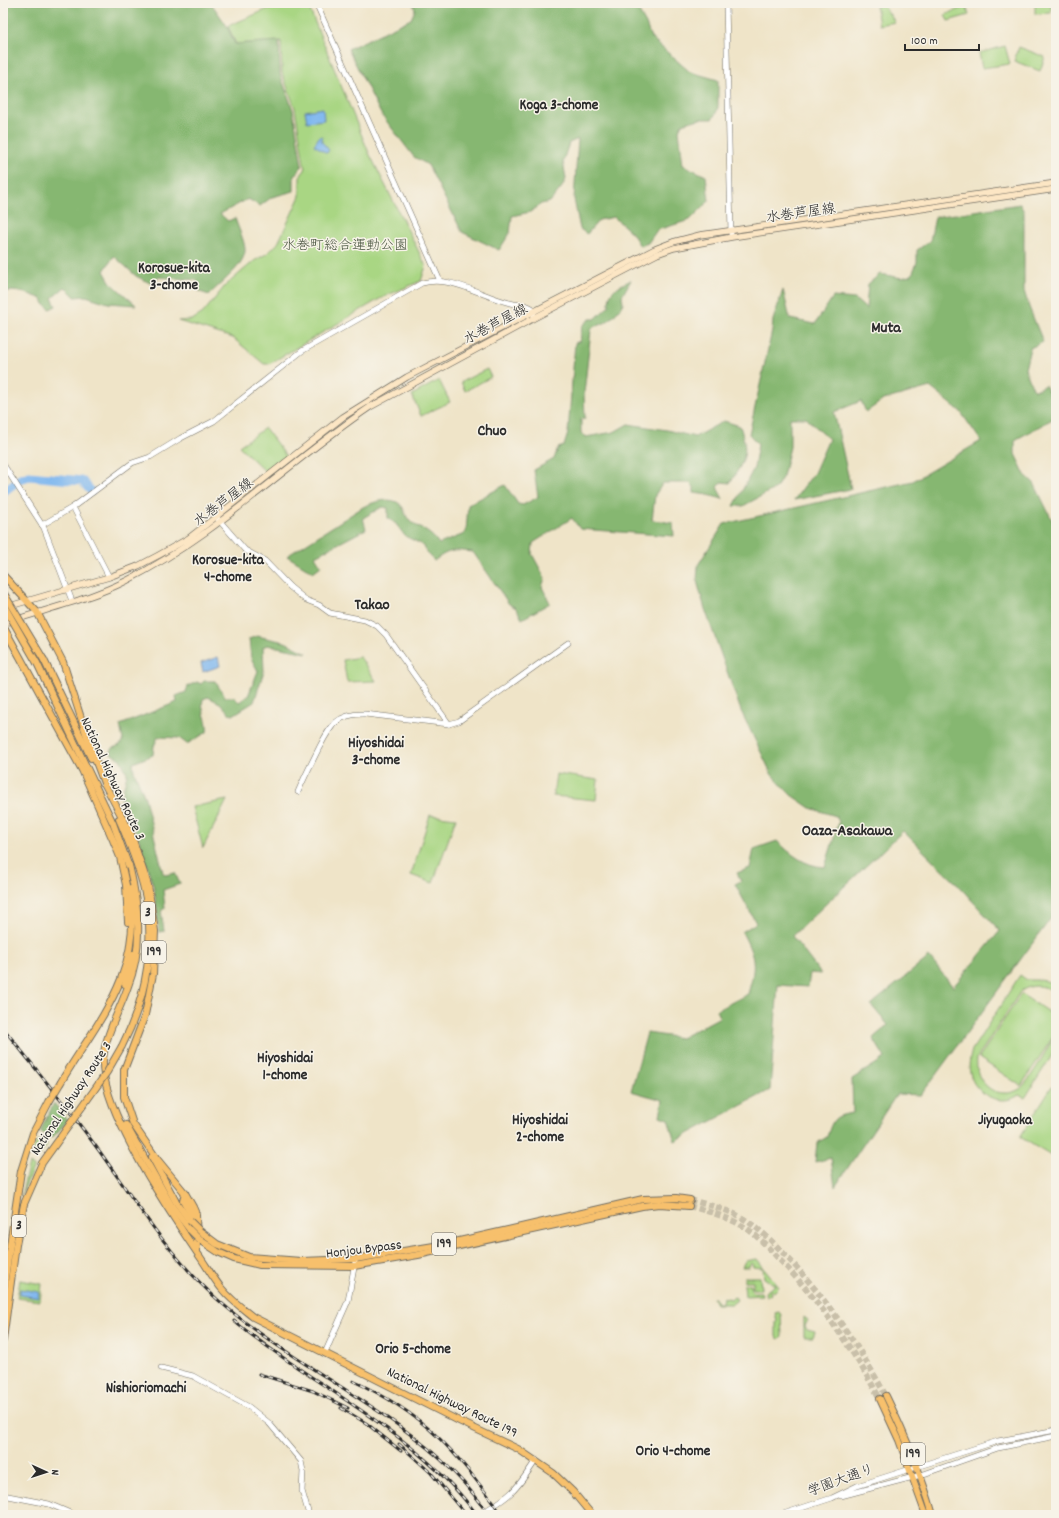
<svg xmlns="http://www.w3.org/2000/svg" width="1059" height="1518" font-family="Dekko,'Klee One',sans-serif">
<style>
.green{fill:#a9d683;stroke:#6a8057}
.forest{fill:#86b771;stroke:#58714e}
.water{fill:#7fb7ef;stroke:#55718d}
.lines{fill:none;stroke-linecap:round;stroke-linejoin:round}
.river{stroke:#7fb7ef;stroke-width:9}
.trunk-tunnel{stroke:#c8bfa9;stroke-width:6;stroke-dasharray:6 3;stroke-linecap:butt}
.tertiary-casing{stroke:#706c62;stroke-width:6}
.secondary-casing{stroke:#706c62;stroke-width:7}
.trunk-casing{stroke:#706c62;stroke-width:8}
.tertiary{stroke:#fff;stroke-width:5}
.secondary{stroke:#fce6c4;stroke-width:5.5}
.trunk{stroke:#f7c06c;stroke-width:6}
.rail-casing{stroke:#2b2b2b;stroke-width:3}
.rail{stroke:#f7f3e8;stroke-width:1.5;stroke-dasharray:4.5;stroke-linecap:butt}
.trunk-bridge-casing{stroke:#706c62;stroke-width:8;stroke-linecap:butt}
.trunk-bridge{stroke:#f7c06c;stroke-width:6}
.labels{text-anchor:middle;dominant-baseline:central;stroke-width:3;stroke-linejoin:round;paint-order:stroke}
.shield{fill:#f7f3e8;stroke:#686764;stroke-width:1}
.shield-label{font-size:13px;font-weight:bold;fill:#2b2b2b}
.street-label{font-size:14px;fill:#2b2b2b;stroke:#f7f3e8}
.park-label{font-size:14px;fill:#4a5641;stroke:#f7f3e8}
.neighbourhood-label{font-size:15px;font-weight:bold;fill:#2b2b2b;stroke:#f7f3e8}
.quarter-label{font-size:16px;font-weight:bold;fill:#2b2b2b;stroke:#f7f3e8}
</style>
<rect width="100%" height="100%" fill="#f7f3e8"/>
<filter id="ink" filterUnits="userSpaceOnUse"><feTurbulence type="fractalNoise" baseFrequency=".025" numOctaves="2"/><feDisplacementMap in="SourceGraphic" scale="8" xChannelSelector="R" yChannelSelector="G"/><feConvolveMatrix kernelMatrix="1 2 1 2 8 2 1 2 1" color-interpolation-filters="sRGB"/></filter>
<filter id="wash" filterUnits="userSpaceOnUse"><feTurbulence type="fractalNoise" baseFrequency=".012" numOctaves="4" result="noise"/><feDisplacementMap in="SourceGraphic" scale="16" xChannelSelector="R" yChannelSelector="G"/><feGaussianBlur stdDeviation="0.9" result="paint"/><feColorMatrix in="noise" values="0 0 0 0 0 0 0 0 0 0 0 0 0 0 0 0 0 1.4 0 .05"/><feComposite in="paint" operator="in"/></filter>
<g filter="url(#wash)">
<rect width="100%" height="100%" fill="#efe4c8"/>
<g class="green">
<polygon points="282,3 307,3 369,153 426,266 421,281 383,297 269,364 264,364 233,338 178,321 192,320 203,313 225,286 254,261 268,253 278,243 300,196 300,176 305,170 295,108 282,73 281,41 236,44 228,26"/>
<polygon points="1035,3 1051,3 1051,13 1035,14"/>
<polygon points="883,5 895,22 879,25 876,6"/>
<polygon points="966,6 969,15 948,21 945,15"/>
<polygon points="1005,46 1010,64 982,68 979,53"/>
<polygon points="1019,47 1045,57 1040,71 1014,61"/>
<polygon points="487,369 491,377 465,391 461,382"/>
<polygon points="439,380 450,402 421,416 412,395"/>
<polygon points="265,428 289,460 269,475 239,446"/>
<polygon points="360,657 376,681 347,682 343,660"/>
<polygon points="556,774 598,780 596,800 553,796"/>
<polygon points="227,800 203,848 192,807"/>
<polygon points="430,815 456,818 433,883 411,875"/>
<path d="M1020 975 1027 980C1037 980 1048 979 1056 986V994C1046 985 1031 983 1020 992L977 1058C976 1070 978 1080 989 1088 998 1095 1015 1095 1023 1086 1035 1073 1046 1049 1056 1034V1049L1025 1098 1019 1095C1001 1108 973 1094 970 1072 968 1065 970 1058 972 1050Z"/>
<polygon points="1021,994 1056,1017 1056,1032 1021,1086 979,1058"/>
<polygon points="1052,1086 1056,1088 1056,1159 1020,1137"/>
<path d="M39 1140 46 1142 47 1146 37 1158 33 1156C32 1151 35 1143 39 1140Z"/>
<polygon points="29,1164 34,1166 21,1196"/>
<polygon points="757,1259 779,1287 774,1292 771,1290 770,1291 771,1294 766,1297 765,1292 775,1285 764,1278 763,1268 753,1267 752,1263 750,1264 749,1267 742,1267 745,1261"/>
<polygon points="744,1277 760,1277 761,1289 753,1289 753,1281 744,1281"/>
<polygon points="20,1280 42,1284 40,1301 17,1298"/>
<polygon points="744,1284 751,1284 752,1292 761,1292 762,1295 745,1296"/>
<polygon points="723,1297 731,1299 735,1297 737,1300 732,1304 716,1304 713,1298 715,1298 717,1303 722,1303"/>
<polygon points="779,1312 781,1315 782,1336 779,1339 776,1337 776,1322 777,1321 775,1313"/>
<polygon points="804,1317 808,1320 805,1326 807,1330 815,1332 813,1337 804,1337"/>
</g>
<g class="forest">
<path d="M3 3H211L227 26 235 44 279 41 280 74 293 110 302 166 294 176V191L272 197 260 206 248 199 220 214 228 221 235 218C238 228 244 239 245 249 246 265 219 284 209 295L200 292 197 280 158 277 154 285 136 276 114 256 104 271 111 283 136 305 108 303 86 296 75 297 65 287 52 298 56 306 50 309 44 304 42 299C30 294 16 289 3 292Z"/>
<polygon points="413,3 634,3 646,24 651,38 690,72 718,80 718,107 716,113 712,119 699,119 682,124 679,130 683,165 706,176 709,201 690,220 657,230 648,243 640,246 632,233 614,217 599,220 587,234 580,229 574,199 578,139 569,143 563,161 566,179 562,187 550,202 541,204 530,212 512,216 510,233 499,250 462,232 428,165 414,157 381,114 348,49 411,19 415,10"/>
<path d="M1020 204 1024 212V291L1029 307 1043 342 1030 348 1025 369 1034 391 1045 385 1056 406V417L1015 440V454L1025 475 1034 483 1056 528V915L1054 914 921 1095 897 1094 835 1187 831 1158 815 1162 817 1143 827 1137C833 1118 834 1116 853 1113L852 1079 885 1058 873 1038 888 1025 871 1005 929 957 953 987 1000 931 954 881 903 831 792 936 821 974 810 973 808 987 778 985 770 1090 675 1141 668 1119 660 1116 663 1100 631 1091 647 1033 681 1038 720 1017 717 1010 748 994C756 965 756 959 742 932L756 923 735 884 741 881 737 873 750 868 754 849 777 841C791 854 804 866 825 867L839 822 836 816 810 808 791 795 772 775 741 711 705 609 697 581 698 565 724 524 913 481 981 441 960 411 930 387 883 400 866 412 861 401 834 412 851 489 794 500 814 473 829 439 806 418H790V447L783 476 776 488 743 506H734L754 468 758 444 749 434 772 331 773 320 783 290 790 319 815 324 833 297 855 299 866 309 868 284 880 274 902 278 912 275 917 262V250L930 241 935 217Z"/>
<path d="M631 280 622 296 623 303C618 313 606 326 594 326L591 330 584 393 585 418 581 419V433L586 437 614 432 628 424 667 430 695 437 724 421 740 426C749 454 745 459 730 483L721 482 717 487 723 499 708 495 694 493V487L690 483H663L655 495 652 520 673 523 674 536 580 529 572 518 533 543 532 554 545 578 542 587 550 603 522 619 516 608 509 604 473 552C455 550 449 549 434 561L421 544 405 536 396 524 388 518V508L382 507 363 518 366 529 315 556 321 566 313 572 287 556 363 507C373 502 395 494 403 508 406 514 406 519 413 523 424 531 431 532 439 544L462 535 466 532 468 505 505 485 518 504 523 505 538 497 534 470 554 459 558 448 564 446 568 433 575 343 580 341 582 326 590 319H595L609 306C608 289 618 287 631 280Z"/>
<path d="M257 636 285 642 307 653 267 645 263 647 264 671 254 702 233 715 230 714 220 703 208 697 203 699C200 711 209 720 207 732L187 744 179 738 158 737 154 746 153 755 133 763 134 771 145 798 163 873 166 875 175 873 180 884 163 890 165 908 161 911 164 931 159 932 154 888 138 837 121 801 127 773 120 759 110 753 113 748 120 745 123 740 120 725 177 702 176 696 186 692 188 686 197 682 201 684 204 681H215L225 697H234L239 702 248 696 258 671 251 658 249 639Z"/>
<polygon points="54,1103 68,1121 52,1138 41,1132 41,1129"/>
</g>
<g class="water">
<polygon points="323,108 324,120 307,122 305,111"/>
<polygon points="322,136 322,142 329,150 327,153 314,145 319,137"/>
<polygon points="218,657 220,666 203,672 201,663"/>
<polygon points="20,1289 39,1292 38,1298 20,1295"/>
</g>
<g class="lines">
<polyline class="river" points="3,492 20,479 29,476 82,481 91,491"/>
</g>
</g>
<g filter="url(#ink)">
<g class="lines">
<g class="trunk-tunnel">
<path d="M690 1200C709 1205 731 1210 747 1221 762 1231 775 1244 788 1258 826 1299 859 1346 886 1396"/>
<path d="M689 1206C707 1211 725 1216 741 1225 754 1232 767 1246 777 1257 818 1299 852 1347 880 1399"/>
</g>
<defs>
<g id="tertiary">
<polyline points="316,3 440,281"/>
<polyline points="726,3 731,234"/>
<polyline points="3,464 44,528 72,601"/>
<polyline points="73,507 109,577"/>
<polyline points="218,519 245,550 265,561 290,587 306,600 319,605 330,613 365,620 377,626 386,635 449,724"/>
<path d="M42 525 73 507 132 463 150 457 181 438 214 421 302 351 422 283C454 275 483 298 514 304 521 305 526 304 532 308L534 315"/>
<path d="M298 792C304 778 311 764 318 750 330 727 336 713 365 714L449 724 459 721 568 643"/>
<polyline points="325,1353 348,1301 355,1262"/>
<polyline points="161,1368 193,1376 249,1407 269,1423 301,1461 303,1471 302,1491 309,1515"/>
<polyline points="3,1495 49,1504 75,1515"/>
<polyline points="841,1496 921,1475 998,1448 1056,1436"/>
<path d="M478 1515C510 1497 516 1491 536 1460"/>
<polyline points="780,1515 832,1498 857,1486 998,1441 1056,1430"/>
</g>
<g id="secondary">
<polyline points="3,608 109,577 138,566 159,555 189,538 343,417 407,377 655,249 673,242 700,235 1056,183"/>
<path d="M3 624C43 610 88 600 126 581 216 536 287 463 370 407L534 318 657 254 674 248 732 237 1056 189"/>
</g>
<g id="trunk">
<polyline points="3,575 37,612 63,662 90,746 104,783 131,834 148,885 155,931 153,974 145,1015 124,1070 124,1097 133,1124 157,1159 185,1193 193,1207 196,1214 197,1250"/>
<polyline points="3,626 82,770 113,840 120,857 126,885 128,922"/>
<polyline points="44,660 91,758"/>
<polyline points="37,663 113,823 129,867"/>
<path d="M119 819C128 840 137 862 143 885 157 939 147 997 122 1046"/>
<path d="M129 865C139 907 144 947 127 989 119 1012 105 1035 103 1060 100 1109 170 1213 198 1254 206 1265 213 1278 222 1289 231 1300 242 1308 253 1317L461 1422 518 1449 553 1473 573 1492 592 1515"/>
<polyline points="125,984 133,954"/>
<path d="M61 1082C81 1048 107 1015 121 979 132 951 134 918 131 889"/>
<polyline points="126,1125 171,1205 190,1230"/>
<polyline points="152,1157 176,1202 190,1221"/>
<polyline points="185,1193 183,1200 193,1218"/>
<polyline points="201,1232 217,1244 249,1257 301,1261 355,1259 446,1244 643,1199 676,1198 690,1200"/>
<polyline points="200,1240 218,1252 234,1259 260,1265 354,1266 418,1255 642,1206 659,1204 689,1206"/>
<polyline points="3,1292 21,1171 33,1133 49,1102"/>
<polyline points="3,1340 16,1245 24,1204 42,1163 70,1124"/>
<path d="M886 1396C905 1435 921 1473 933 1515"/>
<polyline points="880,1399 899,1440 926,1515"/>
</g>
</defs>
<use href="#tertiary" class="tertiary-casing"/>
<use href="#secondary" class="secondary-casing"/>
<use href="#trunk" class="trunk-casing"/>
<use href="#tertiary" class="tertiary"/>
<use href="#secondary" class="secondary"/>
<use href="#trunk" class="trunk"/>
<defs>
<g id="rail">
<path d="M3 1028C36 1069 69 1109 100 1152 136 1203 170 1257 217 1299 285 1360 371 1397 439 1458 458 1475 475 1495 490 1515"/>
<path d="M234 1321C314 1387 414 1430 477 1515"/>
<polyline points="259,1374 313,1391 348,1408"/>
<path d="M353 1381C423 1412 459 1454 502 1515"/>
<polyline points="341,1408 366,1423 401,1451"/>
<polyline points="399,1444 431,1473 466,1515"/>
</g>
</defs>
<use href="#rail" class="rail-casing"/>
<use href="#rail" class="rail"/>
<defs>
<g id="trunk-bridge">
<polyline points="3,592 44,660"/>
<polyline points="3,604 37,663"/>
<polyline points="49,1102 61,1082"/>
<polyline points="70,1124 107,1072 122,1046"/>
<polyline points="190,1221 201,1232"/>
<polyline points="190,1230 200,1240"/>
</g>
</defs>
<use href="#trunk-bridge" class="trunk-bridge-casing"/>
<use href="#trunk-bridge" class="trunk-bridge"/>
</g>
</g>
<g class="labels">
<g class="shield">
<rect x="141" y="902" width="14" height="22" rx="3"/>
<rect x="142" y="941" width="24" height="22" rx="3"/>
<rect x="12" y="1215" width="14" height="22" rx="3"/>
<rect x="432" y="1233" width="24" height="22" rx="3"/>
<rect x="901" y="1443" width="24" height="22" rx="3"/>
</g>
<g class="shield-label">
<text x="148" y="913">3</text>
<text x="154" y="952">199</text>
<text x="19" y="1226">3</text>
<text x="444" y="1244">199</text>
<text x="913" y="1454">199</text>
</g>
<g class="street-label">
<text transform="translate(801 214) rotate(-8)">水巻芦屋線</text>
<text transform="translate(496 325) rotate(-28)">水巻芦屋線</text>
<text transform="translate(224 503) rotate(-37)">水巻芦屋線</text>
<text transform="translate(112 779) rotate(65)">National Highway Route 3</text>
<text transform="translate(72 1099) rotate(-56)">National Highway Route 3</text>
<text transform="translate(364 1250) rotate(-7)">Honjou Bypass</text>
<text transform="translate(452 1403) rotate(26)">National Highway Route 199</text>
<text transform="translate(841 1481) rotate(-20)">学園大通り</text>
</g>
<g class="park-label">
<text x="345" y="246">水巻町総合運動公園</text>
</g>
<g class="neighbourhood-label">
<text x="559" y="106">Koga 3-chome</text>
<text x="174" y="269">Korosue-kita<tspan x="174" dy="17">3-chome</tspan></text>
<text x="228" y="561">Korosue-kita<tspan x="228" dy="17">4-chome</tspan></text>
<text x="376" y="744">Hiyoshidai<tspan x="376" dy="17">3-chome</tspan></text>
<text x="285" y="1059">Hiyoshidai<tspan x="285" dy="17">1-chome</tspan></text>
<text x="540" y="1121">Hiyoshidai<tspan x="540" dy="17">2-chome</tspan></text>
<text x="1005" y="1121">Jiyugaoka</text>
<text x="413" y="1350">Orio 5-chome</text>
<text x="146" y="1389">Nishioriomachi</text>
<text x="673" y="1452">Orio 4-chome</text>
</g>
<g class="quarter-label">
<text x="886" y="328">Muta</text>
<text x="492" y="431">Chuo</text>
<text x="372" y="605">Takao</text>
<text x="847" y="831">Oaza-Asakawa</text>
</g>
</g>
<rect width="1059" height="1518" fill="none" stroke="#f7f3e8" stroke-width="16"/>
<g transform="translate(46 1472) rotate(93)" stroke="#f7f3e8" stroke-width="3" paint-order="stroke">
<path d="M0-3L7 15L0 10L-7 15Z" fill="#2b2b2b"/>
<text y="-6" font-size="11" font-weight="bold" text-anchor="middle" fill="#2b2b2b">N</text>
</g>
<path d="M905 44v6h74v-6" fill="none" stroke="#2b2b2b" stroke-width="2"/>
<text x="911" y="44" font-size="12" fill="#2b2b2b" stroke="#f7f3e8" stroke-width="3" paint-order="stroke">100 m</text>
</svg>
